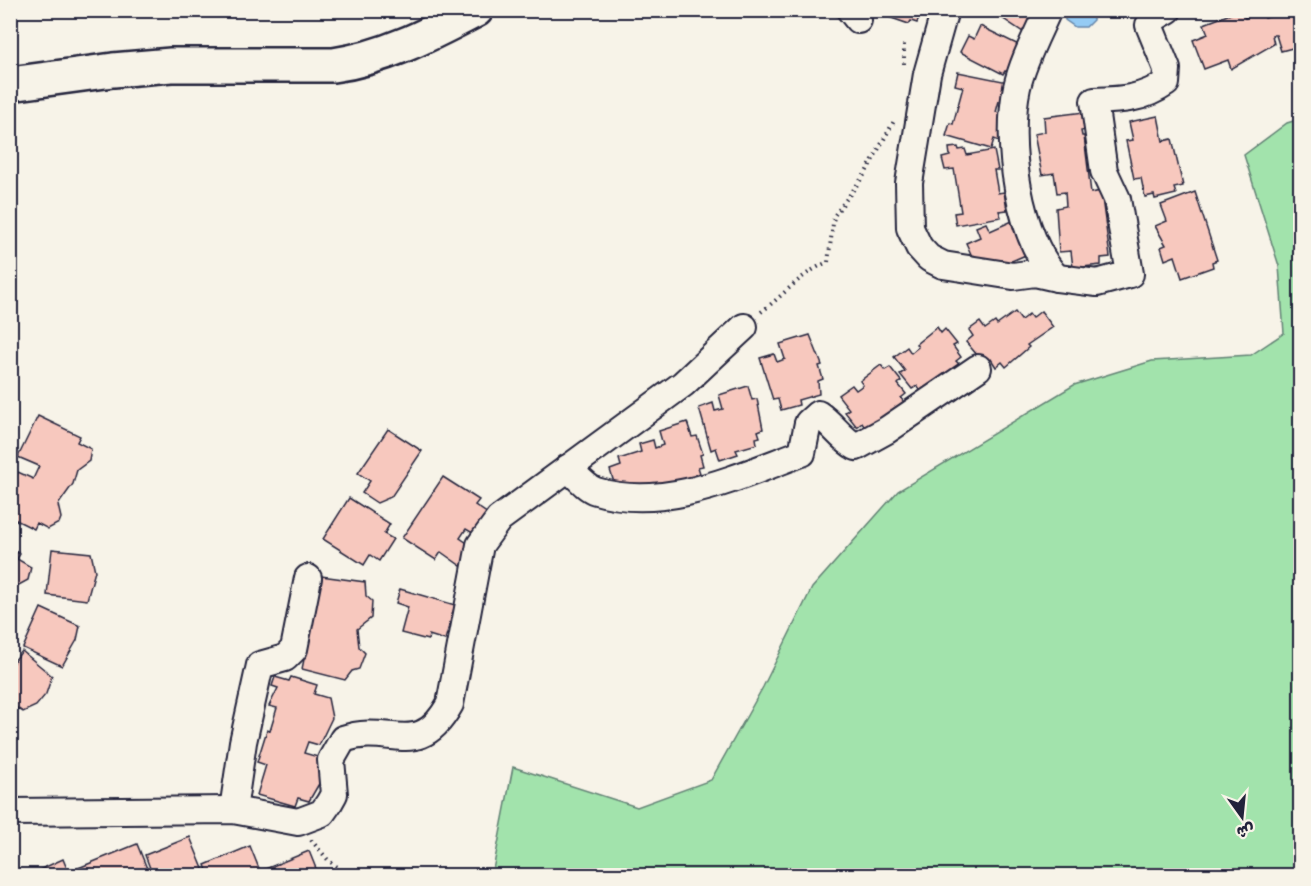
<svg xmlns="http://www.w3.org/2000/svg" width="1311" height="886" font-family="'Comic Neue','Playpen Sans Arabic',sans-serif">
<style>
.green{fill:#a2e3ac;stroke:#628274;stroke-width:1.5}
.water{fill:#95cbf4;stroke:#6787aa;stroke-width:1.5}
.building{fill:#f7c8be;stroke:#22223b;stroke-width:1.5}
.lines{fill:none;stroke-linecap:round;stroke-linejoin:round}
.street-casing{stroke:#22223b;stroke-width:30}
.secondary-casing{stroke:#22223b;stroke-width:38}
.path{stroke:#22223b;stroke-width:4;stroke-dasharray:1.5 4.5;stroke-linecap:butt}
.street{stroke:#f7f3e8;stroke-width:26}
.secondary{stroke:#f7f3e8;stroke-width:33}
</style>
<rect width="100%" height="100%" fill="#f7f3e8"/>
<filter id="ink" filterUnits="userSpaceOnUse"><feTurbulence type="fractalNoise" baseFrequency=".0167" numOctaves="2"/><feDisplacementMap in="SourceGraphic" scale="12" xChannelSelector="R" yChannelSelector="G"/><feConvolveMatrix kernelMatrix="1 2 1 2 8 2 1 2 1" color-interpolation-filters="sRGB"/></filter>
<g filter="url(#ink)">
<polygon class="green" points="1300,119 1298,821 1300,875 492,875 513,767 637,807 711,780 763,687 812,588 898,491 1074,385 1152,361 1251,355 1284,333 1279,266 1244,155 1287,123"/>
<polygon class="water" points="1065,11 1093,11 1093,20 1086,27 1075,27 1065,20"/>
<g class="building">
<polygon points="921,10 917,23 911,21 909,24 871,11"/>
<polygon points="990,10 1036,10 1029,36"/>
<polygon points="1241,10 1245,18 1263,11 1265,18 1282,13 1281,10 1300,10 1300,46 1281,51 1276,35 1272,35 1274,44 1231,69 1228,60 1204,69 1193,40 1208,34 1204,24"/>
<polygon points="980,26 1029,50 1013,74 1005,71 1003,74 960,52 968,36 974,39"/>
<polygon points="958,72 1008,82 1003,102 999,101 996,112 1002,114 999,124 1003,125 999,141 994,139 991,149 946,136 950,123 953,124 963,87 955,85"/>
<polygon points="1084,112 1086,130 1081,131 1082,136 1084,136 1091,193 1101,191 1110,257 1101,258 1101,265 1073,268 1071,251 1059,252 1056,208 1066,206 1065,192 1057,193 1054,173 1042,175 1034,134 1045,132 1044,117"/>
<polygon points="1158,116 1163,141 1172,139 1183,186 1174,188 1176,194 1155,199 1154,195 1145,197 1141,178 1134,179 1126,141 1133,140 1129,122"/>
<polygon points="958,147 959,150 965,149 967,155 994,150 998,170 994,170 998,193 1004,192 1007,210 999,211 1001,217 956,225 954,213 961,212 954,169 945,170 942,158 950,156 949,148"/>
<polygon points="1195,192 1217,260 1212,262 1213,267 1182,278 1175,256 1165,260 1161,247 1166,245 1155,226 1167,221 1161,205"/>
<polygon points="1019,218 1035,251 988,271 975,263 966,243 980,237 976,227 986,223 990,231"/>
<polygon points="1041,311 1053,327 1027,345 1029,347 1006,367 1002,362 996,367 991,359 984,363 966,342 973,336 969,330 980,322 985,329 995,322 997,325 1015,312 1021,320 1029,314 1032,318"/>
<polygon points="937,327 941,333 945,329 957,344 953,346 961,357 956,361 961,366 923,394 917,386 912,389 900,374 905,371 894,357 907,347 911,353 918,347 916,344"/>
<polygon points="810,335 822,365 819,366 823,379 818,381 819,394 798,400 799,405 781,410 778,399 773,400 760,358 774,354 777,362 785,359 780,344"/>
<polygon points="881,365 885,370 890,367 901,381 898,384 906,394 901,398 905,404 868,432 862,423 857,427 845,412 849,409 838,395 852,385 856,390 863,385 860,381"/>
<polygon points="748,386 752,400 757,399 763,429 758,431 760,437 756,438 757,444 736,450 738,454 720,460 716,448 711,450 699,408 713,403 715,411 723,409 719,395"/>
<polygon points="38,416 80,436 77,442 91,449 89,461 77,470 73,484 58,505 61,518 59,523 48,529 37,523 34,529 10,517 10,477 15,479 18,472 33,479 39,466 18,457"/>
<polygon points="687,422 692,437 697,436 703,454 700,455 703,466 698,467 700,473 696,475 697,480 617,492 610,470 621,466 619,459 641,452 639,444 653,440 655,448 663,445 659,431"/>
<polygon points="388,429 422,451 391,497 377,503 362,493 370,481 358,473"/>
<polygon points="443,477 479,500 475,505 491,516 478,536 466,529 460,538 473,547 471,557 461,566 441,552 436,560 402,538"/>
<polygon points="349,498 390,524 384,534 393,539 379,561 370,555 364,565 323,539"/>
<polygon points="10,548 20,554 17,559 31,567 28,580 15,587 10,607"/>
<polygon points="52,549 91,553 95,571 87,600 47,595"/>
<polygon points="321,576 365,582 366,596 372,601 371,618 357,629 359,647 365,653 359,669 352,671 345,680 302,669"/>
<polygon points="400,589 455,605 445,640 429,635 428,640 401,633 408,607 396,603"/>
<polygon points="41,608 80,626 77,640 62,666 23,648"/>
<polygon points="22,651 52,676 46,694 36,706 23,712 10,703 10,666"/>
<polygon points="275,677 289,681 291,677 317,685 314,694 328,698 332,718 319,745 308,742 304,753 318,757 320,782 309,801 298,798 295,806 257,795 266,765 257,762 267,730 270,731 277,708 269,706 278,688 272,686"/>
<polygon points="190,837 206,876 153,876 145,855"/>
<polygon points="137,844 150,876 79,876 76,869"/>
<polygon points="250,846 262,876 209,876 205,865"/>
<polygon points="309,851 319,876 265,876 263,870"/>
<polygon points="63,859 70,876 26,876"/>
</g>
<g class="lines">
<defs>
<g id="street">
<polyline points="850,10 858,20"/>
<path d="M945 10 927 74 909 183 910 228 919 247 929 258 943 265 1013 276 1035 273 1057 278 1097 283 1130 274 1117 199 1104 171 1094 101C1122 100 1143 99 1166 83L1167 69 1149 25 1154 18 1168 10"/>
<path d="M1048 10C1037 35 1023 61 1017 87 1005 141 1018 238 1057 278"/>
<path d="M568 468C576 475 586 488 596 491 665 512 739 476 802 453L808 423 818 414C833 424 840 438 856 447L887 430 978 368"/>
<polyline points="233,810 243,742 260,665 285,658 294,649 308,578"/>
<path d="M10 812 233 810 298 822 322 813 329 803 334 794 331 760 343 739C391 722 418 762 450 704L480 545 499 519 683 384 744 327"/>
</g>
<path id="secondary" d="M10 84 113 70 171 65H333C385 58 430 34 476 10"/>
</defs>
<use href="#street" class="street-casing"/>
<use href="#secondary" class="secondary-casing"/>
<g class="path">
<polyline points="904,64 904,44"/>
<path d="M761 312C784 295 801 273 828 262L834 216 865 174 894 121"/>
<polyline points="311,840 329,861 350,876"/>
</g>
<use href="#street" class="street"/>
<use href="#secondary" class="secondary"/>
</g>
</g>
<rect width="1311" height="886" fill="none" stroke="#f7f3e8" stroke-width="36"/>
<rect x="18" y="18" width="1275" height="850" fill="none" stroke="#22223b" stroke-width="2" filter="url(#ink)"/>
<g transform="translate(1242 817) rotate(165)" stroke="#f7f3e8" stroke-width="4.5" paint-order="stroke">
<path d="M0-4.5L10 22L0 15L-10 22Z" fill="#22223b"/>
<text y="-9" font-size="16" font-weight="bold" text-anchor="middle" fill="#22223b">ش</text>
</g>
</svg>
